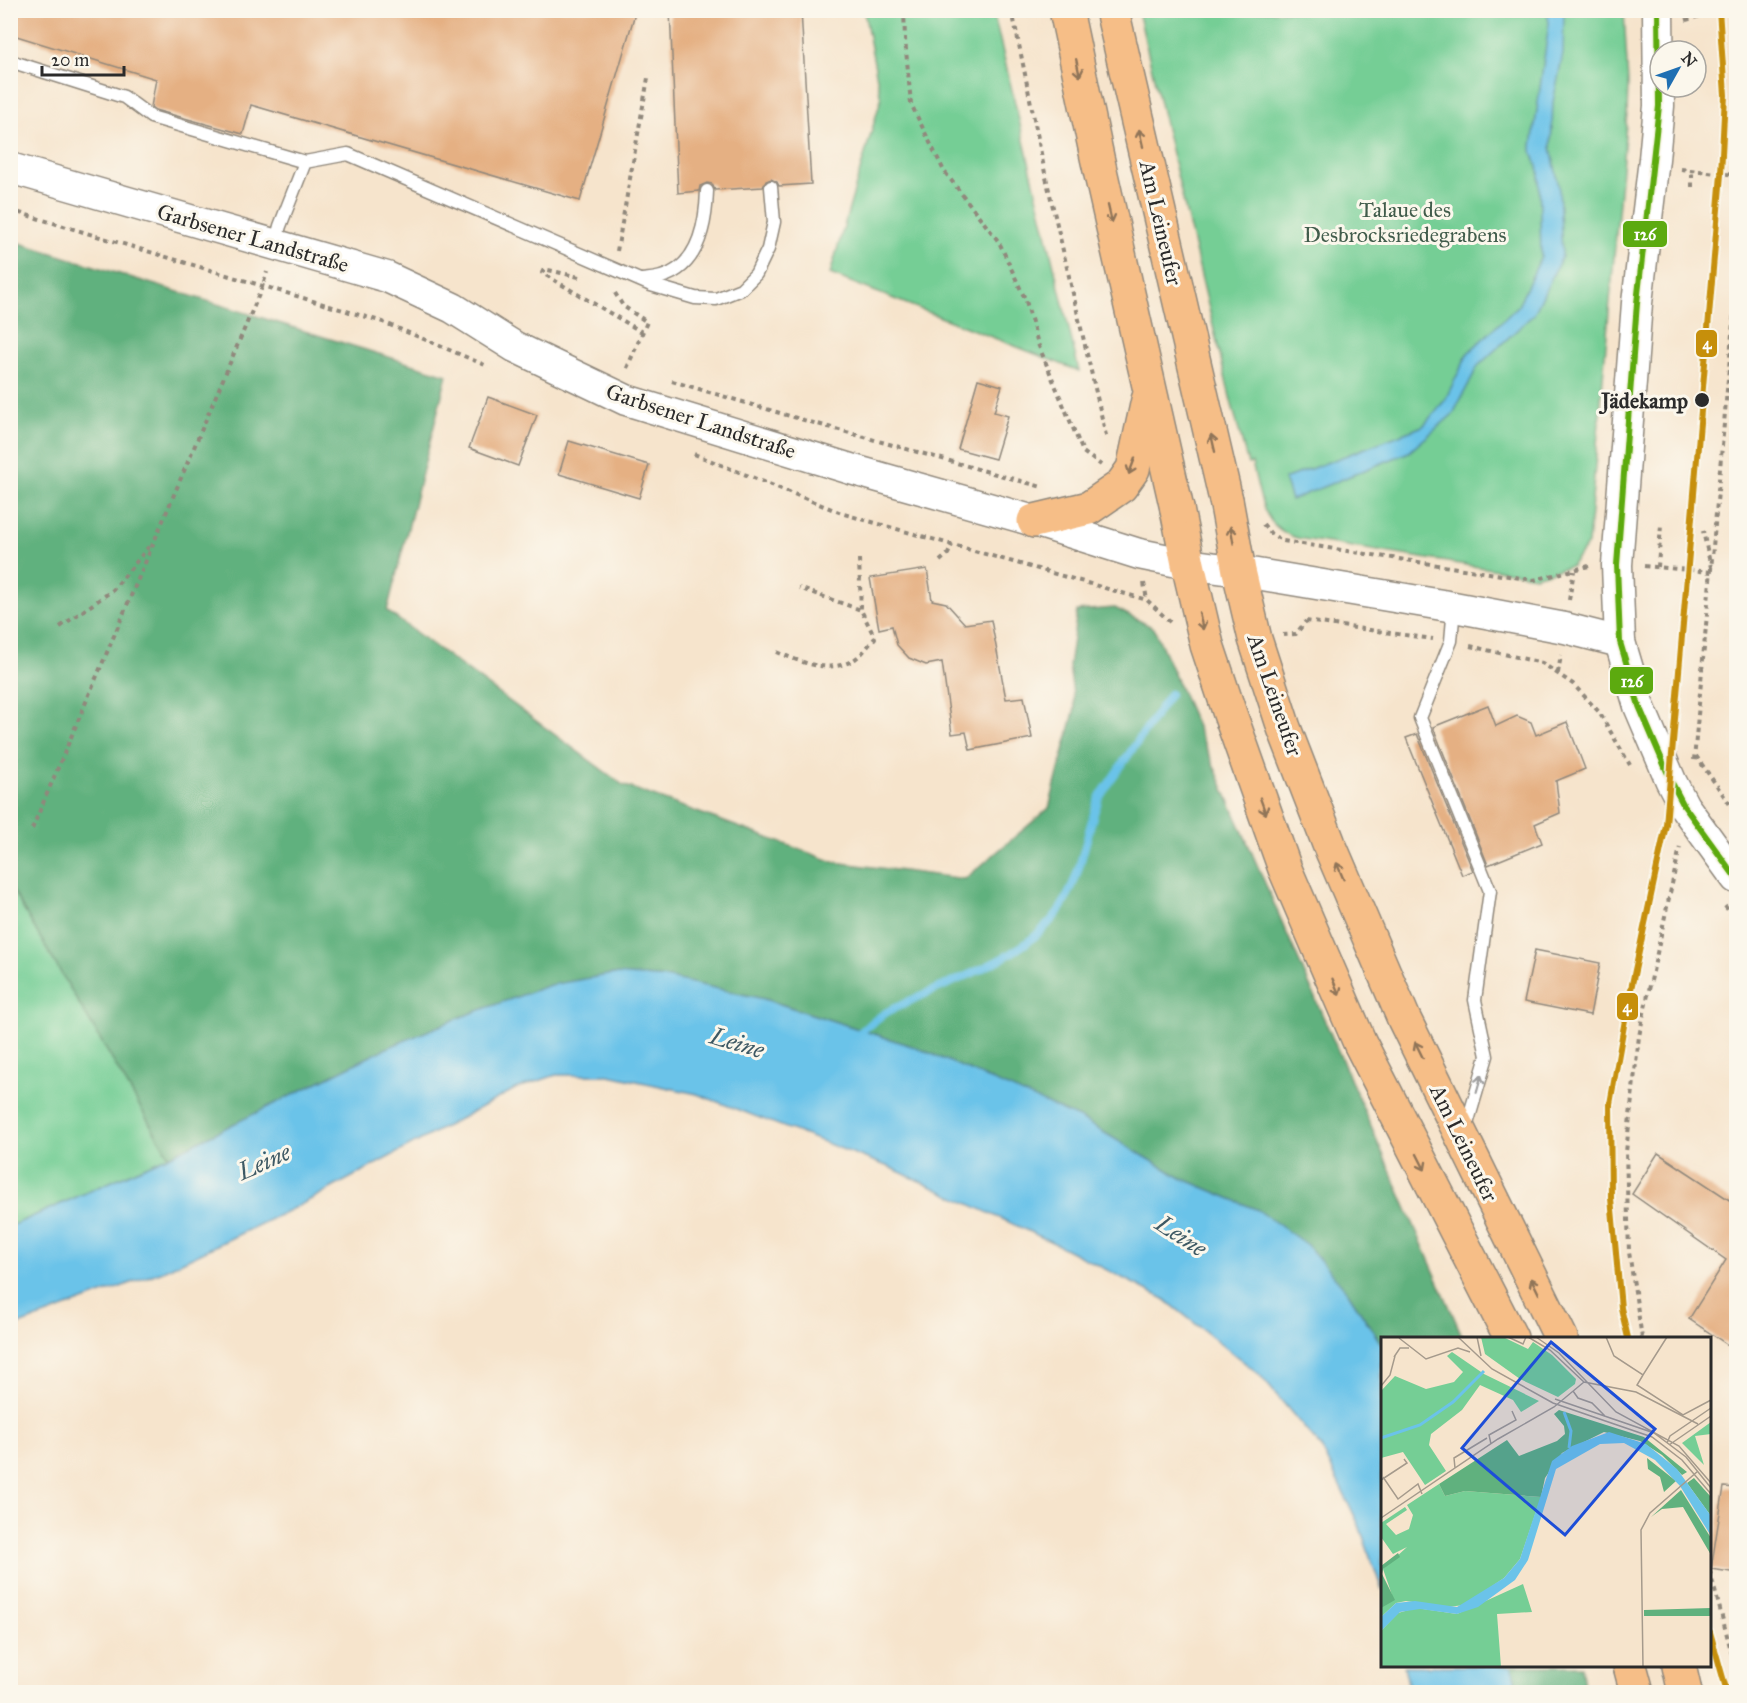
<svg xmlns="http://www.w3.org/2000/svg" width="1747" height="1703" font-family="'IM FELL Great Primer',serif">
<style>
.green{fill:#75ce95;stroke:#507c60;stroke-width:1.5}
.forest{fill:#60b17e;stroke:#466e54;stroke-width:1.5}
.water{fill:#6bc3e9;stroke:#4b778a;stroke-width:1.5}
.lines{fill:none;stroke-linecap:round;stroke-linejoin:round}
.stream{stroke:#6bc3e9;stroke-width:8}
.building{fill:#e5b083}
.service-casing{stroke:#90887c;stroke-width:15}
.tertiary-casing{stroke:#90887c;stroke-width:33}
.primary-casing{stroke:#90887c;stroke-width:36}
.trunk-casing{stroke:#90887c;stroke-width:36}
.path{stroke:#90887c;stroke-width:4;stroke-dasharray:4.5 4.5;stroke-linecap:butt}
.service{stroke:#fff;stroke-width:12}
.tertiary{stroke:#fff;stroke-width:30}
.primary{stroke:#f6be87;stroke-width:33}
.trunk{stroke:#f6be87;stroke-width:33}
.bus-1-casing{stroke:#fbf7ec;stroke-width:10}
.bus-1{stroke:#5caa0f;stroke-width:6}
.tram-1-casing{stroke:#fbf7ec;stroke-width:10}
.tram-1{stroke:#c68f0b;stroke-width:6}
.oneway{stroke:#907459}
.oneway2{stroke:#a0a0a0}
.stop-dot{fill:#2b2b2b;stroke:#fbf7ec;stroke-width:2}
.labels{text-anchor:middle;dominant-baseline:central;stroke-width:6;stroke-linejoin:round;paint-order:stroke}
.park-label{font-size:22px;fill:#415c4b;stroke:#fbf7ec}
.street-label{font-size:22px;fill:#2b2b2b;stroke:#fbf7ec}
.stop-label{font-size:22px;font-weight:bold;fill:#2b2b2b;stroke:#fbf7ec;text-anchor:end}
.water-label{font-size:24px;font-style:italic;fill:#3e5964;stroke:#fbf7ec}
.inset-river{fill:none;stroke:#6bc3e9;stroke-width:3}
.inset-road{fill:none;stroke:#a59a8c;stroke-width:1.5}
.view{fill:#1d4ed8;fill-opacity:0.15;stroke:#1d4ed8;stroke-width:3}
.inset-edge{fill:none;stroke:#2b2b2b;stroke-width:3}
.line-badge{stroke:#fbf7ec;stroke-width:2}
.badge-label{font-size:16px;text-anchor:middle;font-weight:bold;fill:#fff}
</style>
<rect width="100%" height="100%" fill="#fbf7ec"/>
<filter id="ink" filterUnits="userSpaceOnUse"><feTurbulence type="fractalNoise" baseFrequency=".0167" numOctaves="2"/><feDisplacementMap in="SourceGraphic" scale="12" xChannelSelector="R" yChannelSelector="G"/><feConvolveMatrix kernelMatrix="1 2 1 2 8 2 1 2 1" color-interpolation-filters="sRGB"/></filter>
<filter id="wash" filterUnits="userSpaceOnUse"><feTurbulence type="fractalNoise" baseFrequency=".008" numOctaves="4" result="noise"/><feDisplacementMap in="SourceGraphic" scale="24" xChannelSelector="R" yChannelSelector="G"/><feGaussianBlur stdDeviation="1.35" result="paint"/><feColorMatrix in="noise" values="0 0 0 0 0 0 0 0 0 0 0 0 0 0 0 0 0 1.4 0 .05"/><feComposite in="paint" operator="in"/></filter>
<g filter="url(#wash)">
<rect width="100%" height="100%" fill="#f6e4cc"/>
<g class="green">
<polygon points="864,11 993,11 1079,371 830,274 881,99"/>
<path d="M1138 11H1624L1628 84 1627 113 1588 544 1571 566 1535 576 1297 538C1260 526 1261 496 1252 463L1248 464 1230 397Z"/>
<polygon points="11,888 169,1156 11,1226 10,1226"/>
</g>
<g class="forest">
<polygon points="10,240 447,375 387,611 623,785 834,862 965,879 1049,808 1075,708 1069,666 1077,611 1115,608 1154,628 1463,1338 1382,1338 1382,1345 1347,1291 1258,1210 1181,1178 1081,1119 918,1048 765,999 669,978 613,974 550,985 461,1017 387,1048 169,1156 11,888"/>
<polygon points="1512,1666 1581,1666 1585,1692 1518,1692"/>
</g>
<g class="water">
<polygon points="1547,11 1564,12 1563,54 1553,102 1551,147 1559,187 1562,256 1534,314 1478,366 1453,414 1409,452 1291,500 1284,479 1423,426 1445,400 1468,353 1518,306 1541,257 1539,173 1532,151 1532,146 1549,23"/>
<polygon points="613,974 669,978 764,999 918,1048 1081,1119 1181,1178 1258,1210 1307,1245 1347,1291 1382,1345 1382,1590 1359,1525 1322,1449 1259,1374 1164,1299 1054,1243 889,1167 697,1094 609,1075 556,1075 515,1089 304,1203 163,1271 11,1328 11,1226 169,1156 387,1048 461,1017 550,985"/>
<polygon points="1404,1666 1512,1666 1518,1692 1410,1692"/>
</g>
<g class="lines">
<path class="stream" d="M854 1037C865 1029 875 1019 887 1012 942 982 1027 962 1062 906 1082 874 1086 833 1099 798L1170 694"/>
</g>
<g id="blocks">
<g class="building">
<polygon points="10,10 636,10 580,201 251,105 243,134 155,110 151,107 156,79 10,34"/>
<polygon points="670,10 801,10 811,184 779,186 777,182 771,179 766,181 763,187 715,190 712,184 707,183 700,186 699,191 678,193"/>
<polygon points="978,379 1002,386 994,412 1008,416 995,459 958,449"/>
<polygon points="488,397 537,415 518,466 469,448"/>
<polygon points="569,441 649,465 639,498 559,474"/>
<polygon points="927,569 932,600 946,603 965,624 991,620 1006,699 1024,697 1032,738 970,750 966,732 952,734 942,662 926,665 909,658 897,645 892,626 879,629 870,578"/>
<polygon points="1488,705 1496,726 1517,716 1531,722 1536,735 1567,722 1585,769 1556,781 1560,813 1535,824 1542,843 1488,865 1433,727"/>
<polygon points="1417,734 1473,871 1462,875 1406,738"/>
<polygon points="1535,950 1600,963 1590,1015 1524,1002"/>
<polygon points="1658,1153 1737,1205 1737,1351 1689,1319 1726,1260 1632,1194"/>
<polygon points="1724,1487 1737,1488 1737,1573 1711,1569"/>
</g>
</g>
</g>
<g filter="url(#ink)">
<use href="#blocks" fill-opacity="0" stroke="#90887c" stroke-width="1.5"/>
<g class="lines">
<defs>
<g id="service">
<polyline points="10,61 124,97 151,117 305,162"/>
<polyline points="275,244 280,226 305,162 348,154 651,285 695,298 716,299 741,289 756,274 768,249 774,222 771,187"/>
<path d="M642 280C648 279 655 279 661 277 698 267 706 224 707 191"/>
<polyline points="1454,607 1451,641 1420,718 1490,891 1475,1000 1487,1056 1465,1131"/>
</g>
<g id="tertiary">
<polyline points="1658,10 1659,106 1654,159 1637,303 1617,565 1620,642 1639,706 1671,781 1684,806 1736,878"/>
<polyline points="10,168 387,277 453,308 515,347 626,400 854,470 1034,521 1139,554 1188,564 1239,571 1454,607 1565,628 1620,642"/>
</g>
<g id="primary">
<polyline points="1226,500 1239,571 1255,639 1284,728 1329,844 1404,1019 1561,1338"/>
<polyline points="1177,509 1188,564 1207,645 1230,714 1285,869 1360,1043 1511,1338"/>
<polyline points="1630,1666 1637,1692"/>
<polyline points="1679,1666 1685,1692"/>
</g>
<g id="trunk">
<polyline points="1066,10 1097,157 1177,509"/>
<polyline points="1112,10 1226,500"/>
<polyline points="1034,521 1089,508 1121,486 1133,469 1148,400"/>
</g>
</defs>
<use href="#service" class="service-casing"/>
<use href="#tertiary" class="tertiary-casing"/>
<use href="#primary" class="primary-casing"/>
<use href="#trunk" class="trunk-casing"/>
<g class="path">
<polyline points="904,10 905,39 911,104 944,171 999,242 1026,301 1038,344 1083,452 1101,465"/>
<polyline points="1012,10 1045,173 1107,440"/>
<polyline points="1686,20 1704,15 1736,10 1736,13"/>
<polyline points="1681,169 1736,175"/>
<polyline points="1692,187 1692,170"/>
<polyline points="1733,188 1734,175"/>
<polyline points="10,210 383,322 485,365"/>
<polyline points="617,251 648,78"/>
<polyline points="579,277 544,269 542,273 642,332"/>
<polyline points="615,293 623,306 647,322 627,368"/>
<polyline points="672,381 800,419 1042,487"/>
<polyline points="694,454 844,514 1147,600 1170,622"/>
<polyline points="1263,524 1271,534 1283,541 1534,580 1589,566"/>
<polyline points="859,559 861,610"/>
<polyline points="940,561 948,554 952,545"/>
<polyline points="1644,566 1712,572 1703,531"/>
<polyline points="1658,567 1661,525"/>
<polyline points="1144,583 1147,600"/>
<polyline points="1569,600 1574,571"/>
<polyline points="1306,621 1433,639"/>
<polyline points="60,627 113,590 151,544"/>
<polyline points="1283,635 1296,634 1306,621"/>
<polyline points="1470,646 1542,663 1573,684 1599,712 1630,765"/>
<path d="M777 652C801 662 830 675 855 659 863 654 869 644 875 638L861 610 799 588"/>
<polyline points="1558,673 1561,655"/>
<polyline points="1696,756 1736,813"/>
<polyline points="1694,760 1736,289"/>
<polyline points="32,829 263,285 267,272"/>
<polyline points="1725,906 1736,921"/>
<polyline points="1642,1338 1629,1252 1626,1152 1639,1036 1680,847"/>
<polyline points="1710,1572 1736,1669"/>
</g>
<use href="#service" class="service"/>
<use href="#tertiary" class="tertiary"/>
<use href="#primary" class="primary"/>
<use href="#trunk" class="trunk"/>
<defs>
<polyline id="bus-1" points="1658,10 1659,106 1637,303 1617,565 1620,642 1639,706 1671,781 1684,806 1736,878"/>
</defs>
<use href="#bus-1" class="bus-1-casing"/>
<use href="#bus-1" class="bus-1"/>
<defs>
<g id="tram-1">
<polyline points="1628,1338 1621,1308 1611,1198 1610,1104 1628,1003 1666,825 1721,174 1725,95 1719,10"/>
<polyline points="1710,1632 1727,1692"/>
</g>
</defs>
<use href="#tram-1" class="tram-1-casing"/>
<use href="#tram-1" class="tram-1"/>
</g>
<defs><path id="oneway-shaft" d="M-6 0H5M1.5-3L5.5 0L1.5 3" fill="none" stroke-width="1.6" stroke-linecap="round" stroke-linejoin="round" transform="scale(1.5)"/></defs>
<g class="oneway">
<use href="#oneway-shaft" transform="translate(1078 68) rotate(78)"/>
<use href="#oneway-shaft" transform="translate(1141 138) rotate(-103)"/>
<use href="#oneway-shaft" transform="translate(1110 214) rotate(77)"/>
<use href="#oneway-shaft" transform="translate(1213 443) rotate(-103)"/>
<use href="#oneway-shaft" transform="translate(1132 466) rotate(111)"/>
<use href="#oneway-shaft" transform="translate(1232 535) rotate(-100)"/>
<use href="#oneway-shaft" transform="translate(1201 621) rotate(77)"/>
<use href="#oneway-shaft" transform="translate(1263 806) rotate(70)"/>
<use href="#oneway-shaft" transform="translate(1340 871) rotate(-113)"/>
<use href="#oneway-shaft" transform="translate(1336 987) rotate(67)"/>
<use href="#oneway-shaft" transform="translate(1419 1050) rotate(-116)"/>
<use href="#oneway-shaft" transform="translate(1421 1162) rotate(63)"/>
<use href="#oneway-shaft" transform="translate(1535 1286) rotate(-116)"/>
</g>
<use class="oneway2" href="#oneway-shaft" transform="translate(1479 1084) rotate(-74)"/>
</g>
<circle class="stop-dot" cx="1702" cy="400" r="8"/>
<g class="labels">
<g class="park-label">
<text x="1405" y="209">Talaue des<tspan x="1405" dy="25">Desbrocksriedegrabens</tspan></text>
</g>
<g class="street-label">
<text transform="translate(1161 223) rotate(77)">Am Leineufer</text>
<text transform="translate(253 238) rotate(16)">Garbsener Landstraße</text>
<text transform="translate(701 421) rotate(18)">Garbsener Landstraße</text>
<text transform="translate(1275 695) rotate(71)">Am Leineufer</text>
<text transform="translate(1464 1143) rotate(64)">Am Leineufer</text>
</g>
<g class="stop-label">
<text x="1688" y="400">Jädekamp</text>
</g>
<g class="water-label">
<text transform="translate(737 1043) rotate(17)">Leine</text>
<text transform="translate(264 1162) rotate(-24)">Leine</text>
<text transform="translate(1181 1236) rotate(33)">Leine</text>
</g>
</g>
<g transform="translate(1381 1337)">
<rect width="330" height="330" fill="#f6e4cc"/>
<path d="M100 0H122L147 12 152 5 171 18 195 42 194 47 177 60 139 42 104 17ZM71 15 103 37 158 64 140 75 132 63 99 48 81 73 50 97 48 108 65 134 44 148 22 115 0 121V54L14 39 45 52 73 45 82 35 66 19ZM330 85V97L314 99 323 128 301 106ZM58 147 64 159 84 154 160 160 139 222 123 241 83 268 67 270 25 264 15 266 0 280V243L11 258 2 232 26 210 12 217 0 200V186L24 170 26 173 5 187 15 198 28 192 32 178 26 168ZM142 247 151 275 116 277 120 330H0V294L17 276 35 271 76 277Z" fill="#75ce95"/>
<path d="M178 73 263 100 306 135 301 138 281 118 259 104 223 95 181 116 164 141 160 160 84 154 64 159 58 147 126 103 138 119 176 104 184 97 183 89 173 77ZM266 121 295 144 283 155 279 140 267 132ZM313 141 330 160V179L306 146ZM300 153 330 201V218L302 170 281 172 270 180ZM17 216 19 220 2 232 1 237 14 263 0 271V229ZM330 271V279H263V273Z" fill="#60b17e"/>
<path d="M228 95 265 107 296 132 330 179V199L299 149 274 123 243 106 219 107 175 132 147 223 134 243 97 270 76 277 39 272 19 275 0 294V280L15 266 34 264 76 270 123 241 139 222 171 124 191 109Z" fill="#6bc3e9"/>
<path class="inset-river" d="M183 75 190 94 188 111M0 101 39 88 72 65 103 34"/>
<path class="inset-road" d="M77 0 111 32 172 66M96 0 100 19M127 0 142 7 145 0M147 0 169 13 203 45 255 55 317 87M155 0 178 16 235 75 298 109 330 146M225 0 233 19 262 38 286 0M18 1 45 22 77 11 89 15M13 20 19 11H28M262 38 256 48 302 78 330 63M0 49 9 38 14 19M192 54 197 61 211 66 224 79M174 62 273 96 305 120 330 151M172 66 271 100 301 123 330 157M286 106 289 99 330 71M110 107 108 98 135 83 131 74M288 108 330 79M74 131 73 121 106 101M2 140 17 162 37 147 41 157M0 143 26 126 23 122M0 181 117 102 173 70 203 45M262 330 260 193 269 176 317 134"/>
<path class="view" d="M170 5 274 92 184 198 81 111Z"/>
<rect width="330" height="330" class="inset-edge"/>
</g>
<g class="line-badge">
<rect x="1622" y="220" width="46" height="28" rx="6" fill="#5caa0f"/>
<rect x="1695" y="329" width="23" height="29" rx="6" fill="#c68f0b"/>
<rect x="1609" y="666" width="45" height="29" rx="6" fill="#5caa0f"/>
<rect x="1616" y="992" width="23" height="29" rx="6" fill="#c68f0b"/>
</g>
<g class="badge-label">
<text x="1645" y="240">126</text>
<text x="1707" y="349">4</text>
<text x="1632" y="687">126</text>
<text x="1627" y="1012">4</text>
</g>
<rect width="1747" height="1703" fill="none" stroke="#fbf7ec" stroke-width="36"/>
<g transform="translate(1678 69) rotate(50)"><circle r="28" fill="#fbf7ec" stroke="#a8a59f" stroke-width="1.5"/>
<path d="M0-4.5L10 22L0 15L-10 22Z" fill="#1f6fb2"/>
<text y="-9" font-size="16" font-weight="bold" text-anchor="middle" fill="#2b2b2b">N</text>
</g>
<path d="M42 66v9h82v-9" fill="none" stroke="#2b2b2b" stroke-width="3"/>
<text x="51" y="66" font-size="18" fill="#2b2b2b" stroke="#fbf7ec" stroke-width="4.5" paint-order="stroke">20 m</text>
</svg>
